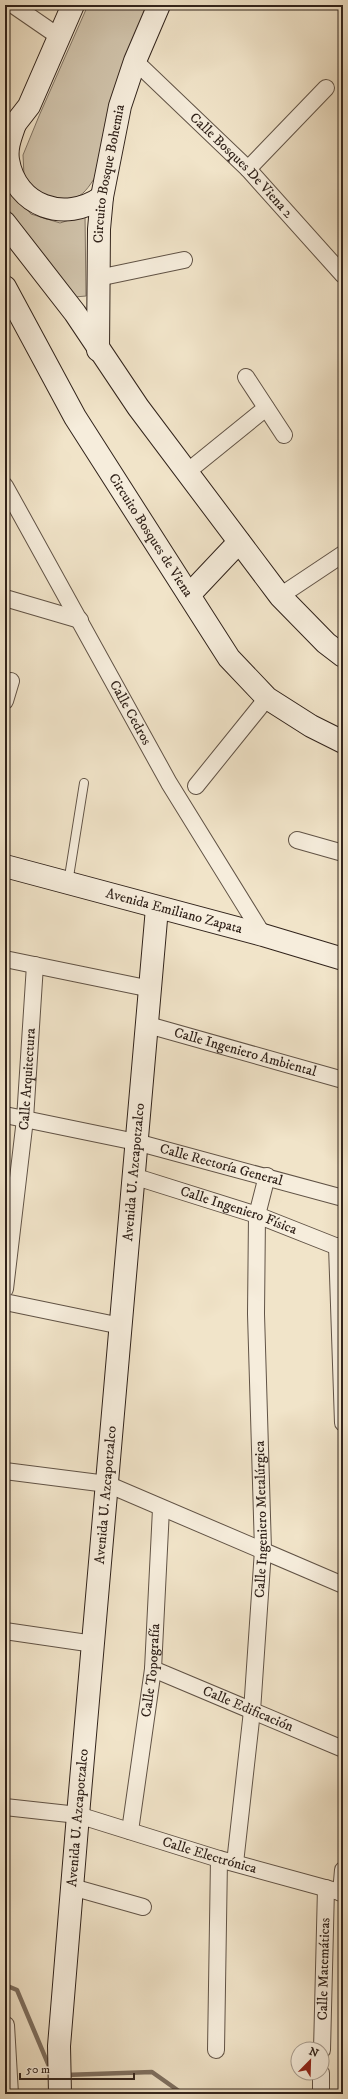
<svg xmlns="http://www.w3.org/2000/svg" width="348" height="2099" font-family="'IM FELL DW Pica',serif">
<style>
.green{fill:#d0c3ab;stroke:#807363}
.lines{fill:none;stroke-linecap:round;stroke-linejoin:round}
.stream{stroke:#7d6f60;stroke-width:4.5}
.lane-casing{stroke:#615346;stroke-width:10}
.street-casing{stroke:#615346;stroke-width:18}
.secondary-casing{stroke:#31231b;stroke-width:24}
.lane{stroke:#f6eddc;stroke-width:8}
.street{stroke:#f6eddc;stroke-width:16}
.secondary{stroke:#f6eddc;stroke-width:22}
.labels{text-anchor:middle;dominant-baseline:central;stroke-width:3;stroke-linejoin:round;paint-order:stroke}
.street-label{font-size:14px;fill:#31231b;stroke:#f6eddc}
</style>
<rect width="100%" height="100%" fill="#f1e4c9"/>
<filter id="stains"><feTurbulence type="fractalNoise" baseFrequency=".005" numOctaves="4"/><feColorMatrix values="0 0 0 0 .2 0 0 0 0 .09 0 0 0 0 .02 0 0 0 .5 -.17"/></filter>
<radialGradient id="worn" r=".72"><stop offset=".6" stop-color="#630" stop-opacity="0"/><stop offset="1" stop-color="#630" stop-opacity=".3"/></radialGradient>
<g class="green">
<path d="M88 5H153L101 168C79 203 80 200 41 197L24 175 23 155 39 116Z"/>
<polygon points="5,168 10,189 31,214 60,223 85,215 86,296 75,297 5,205"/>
</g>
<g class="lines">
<g class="stream">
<polyline points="5,1985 17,1990 51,2071"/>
<polyline points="65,2075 152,2072 183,2094"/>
</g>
<defs>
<polyline id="lane" points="68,883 84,783"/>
<g id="street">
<polyline points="13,5 58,36"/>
<path id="s1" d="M135 61 248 169 343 275"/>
<polyline points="248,169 326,88"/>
<polyline points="98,278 184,260"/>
<polyline points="246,377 284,435"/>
<polyline points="187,472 266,408"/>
<path id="s2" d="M5 486 169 783 263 935"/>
<polyline points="280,596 343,554"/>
<polyline points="5,598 80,620"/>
<polyline points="5,701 11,681"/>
<polyline points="196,786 267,698"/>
<polyline points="297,840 343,853"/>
<polyline points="5,959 151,989"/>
<path id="s3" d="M148 1025 343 1080"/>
<path id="s4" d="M5 1115 136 1142 343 1198"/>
<path id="s5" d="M133 1176 257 1215 343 1249"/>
<polyline points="337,1246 343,1423"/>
<path id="s6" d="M5 1289 25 1119 35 965"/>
<polyline points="5,1302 121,1326"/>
<polyline points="5,1471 107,1484 343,1585"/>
<polyline points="5,1631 94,1644"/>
<path id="s7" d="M153 1669 343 1749"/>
<path id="s8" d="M5 1807 78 1815 219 1859 343 1893"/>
<path id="s9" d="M130 1831 153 1669 161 1509"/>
<path id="s10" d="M235 1863 252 1711 263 1550 256 1314 257 1215 267 1176"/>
<polyline points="72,1887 143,1907"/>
<polyline points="341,1893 343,1870"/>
<polyline points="6,2025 10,2094"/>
<polyline points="216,2050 219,1859"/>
<path id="s11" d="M322 2050 326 1888"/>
<polyline points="321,2094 321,2073"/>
</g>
<g id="secondary">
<path d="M15 124C11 136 6 147 8 160 16 207 65 223 102 197"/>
<polyline points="5,131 15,124 29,106 73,5"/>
<polyline points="5,223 75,313 138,407 280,596 326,643 343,656"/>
<path id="s12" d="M5 287 75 417 229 658 267 698 311 726 343 742"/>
<path id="s13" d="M98 350 99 229 102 197 120 106 135 61 159 5"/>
<polyline points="189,595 239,542"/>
<path id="s14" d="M5 866 263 935 343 959"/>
<path id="s15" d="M60 2094 59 2046 78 1815 157 908"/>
</g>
</defs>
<use href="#lane" class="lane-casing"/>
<use href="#street" class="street-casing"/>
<use href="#secondary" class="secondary-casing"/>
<use href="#lane" class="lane"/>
<use href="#street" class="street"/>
<use href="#secondary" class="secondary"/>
</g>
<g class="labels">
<g class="street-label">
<text stroke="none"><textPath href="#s1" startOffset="149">Calle Bosques De Viena 2</textPath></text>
<text stroke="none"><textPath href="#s13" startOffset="177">Circuito Bosque Bohemia</textPath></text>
<text stroke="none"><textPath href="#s12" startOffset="288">Circuito Bosques de Viena</textPath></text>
<text stroke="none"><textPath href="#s2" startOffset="259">Calle Cedros</textPath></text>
<text stroke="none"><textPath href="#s14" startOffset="175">Avenida Emiliano Zapata</textPath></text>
<text stroke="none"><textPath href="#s3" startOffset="101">Calle Ingeniero Ambiental</textPath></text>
<text stroke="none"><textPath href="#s6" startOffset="211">Calle Arquitectura</textPath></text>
<text stroke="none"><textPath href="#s4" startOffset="222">Calle Rectoría General</textPath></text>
<text stroke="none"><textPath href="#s15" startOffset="925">Avenida U. Azcapotzalco</textPath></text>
<text stroke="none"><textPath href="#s5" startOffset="111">Calle Ingeniero Física</textPath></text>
<text stroke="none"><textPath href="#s15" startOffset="601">Avenida U. Azcapotzalco</textPath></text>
<text stroke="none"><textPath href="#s10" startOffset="345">Calle Ingeniero Metalúrgica</textPath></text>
<text stroke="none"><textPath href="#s9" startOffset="162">Calle Topografía</textPath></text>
<text stroke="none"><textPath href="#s7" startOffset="103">Calle Edificación</textPath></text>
<text stroke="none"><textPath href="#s15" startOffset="277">Avenida U. Azcapotzalco</textPath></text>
<text stroke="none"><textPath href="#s8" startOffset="211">Calle Electrónica</textPath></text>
<text stroke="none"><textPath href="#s11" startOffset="81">Calle Matemáticas</textPath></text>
</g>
</g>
<rect width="348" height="2099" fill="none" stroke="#f1e4c9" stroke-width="20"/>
<rect x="6" y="6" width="336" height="2087" fill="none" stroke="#31231b" stroke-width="2"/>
<rect x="10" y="10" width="328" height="2079" fill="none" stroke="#31231b"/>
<g transform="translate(310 2061) rotate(23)"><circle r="19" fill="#f6eddc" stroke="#a79c8f"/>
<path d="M0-3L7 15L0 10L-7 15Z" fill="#8f2418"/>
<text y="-6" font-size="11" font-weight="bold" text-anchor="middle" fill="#31231b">N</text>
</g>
<path d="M20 2073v6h114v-6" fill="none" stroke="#31231b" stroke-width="2"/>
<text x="26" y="2073" font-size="12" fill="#31231b" stroke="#f6eddc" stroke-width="3" paint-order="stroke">50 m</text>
<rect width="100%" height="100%" filter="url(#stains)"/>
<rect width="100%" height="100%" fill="url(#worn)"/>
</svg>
